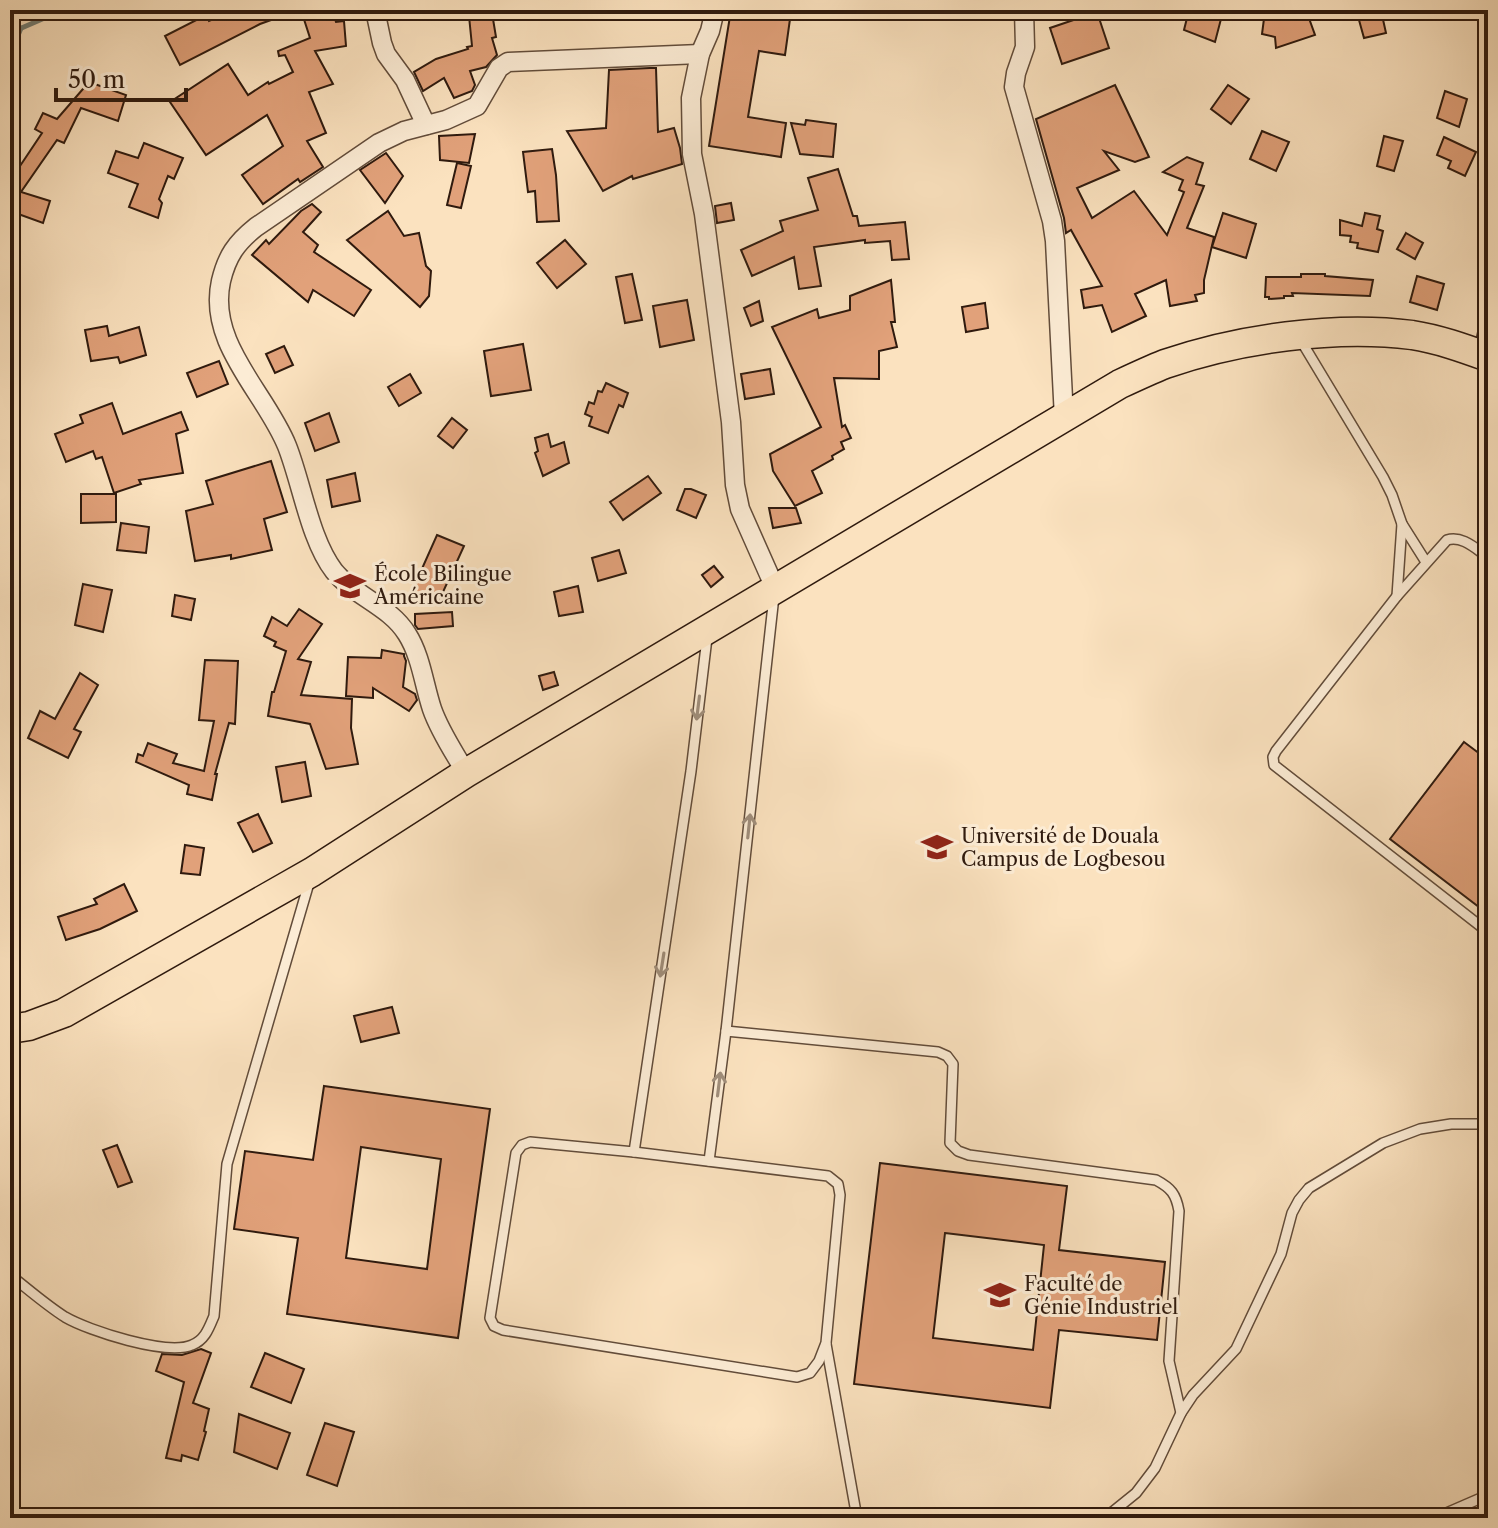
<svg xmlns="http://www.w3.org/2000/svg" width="1498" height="1528" font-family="'Libre Caslon Text',serif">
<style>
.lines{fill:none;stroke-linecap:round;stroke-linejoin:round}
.stream{stroke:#727c73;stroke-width:5}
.building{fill:#e1a17a;stroke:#2f1a0e;stroke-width:2;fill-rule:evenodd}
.service-casing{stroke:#624c3a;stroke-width:12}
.minor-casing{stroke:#624c3a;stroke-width:21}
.primary-casing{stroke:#2f1a0e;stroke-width:31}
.service{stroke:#fcecd5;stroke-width:9}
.minor{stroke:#fcecd5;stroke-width:18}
.primary{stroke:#fbe2bf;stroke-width:28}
.oneway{stroke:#a08e7b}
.labels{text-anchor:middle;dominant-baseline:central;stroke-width:6;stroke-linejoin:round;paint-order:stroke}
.poi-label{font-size:20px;fill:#2f1a0e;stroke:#fcecd5;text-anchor:start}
</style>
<rect width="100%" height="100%" fill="#fbe2bf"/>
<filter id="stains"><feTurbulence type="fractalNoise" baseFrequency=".0025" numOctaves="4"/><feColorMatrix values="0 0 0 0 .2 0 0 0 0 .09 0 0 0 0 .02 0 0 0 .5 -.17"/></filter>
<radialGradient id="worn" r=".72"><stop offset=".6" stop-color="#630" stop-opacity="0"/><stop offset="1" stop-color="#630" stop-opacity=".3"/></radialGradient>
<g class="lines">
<g class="stream">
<polyline points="10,33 63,10"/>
<polyline points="10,55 21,28"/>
</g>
</g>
<g class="building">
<polygon points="252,10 296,11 260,24 180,65 165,36 206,15 209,21 225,14 228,18"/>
<polygon points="301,10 332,10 336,22 344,21 346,46 315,51 333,84 309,92 326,133 307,141 323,167 300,182 298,179 263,204 242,175 283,146 267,115 206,155 170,102 228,64 248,95 268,82 269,84 293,72 285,55 279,56 278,51 310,38"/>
<polygon points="731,10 777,10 775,17 790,19 785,55 759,51 748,117 786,123 781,157 709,146"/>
<polygon points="1189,10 1196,10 1221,19 1215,42 1184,30"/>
<polygon points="1306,10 1315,35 1276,48 1275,37 1262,34 1265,11 1290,15"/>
<polygon points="1097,12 1109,48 1062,64 1050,28"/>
<polygon points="1382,15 1386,33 1364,38 1359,20"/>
<polygon points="469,16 493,19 496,37 492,38 497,55 486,67 470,71 475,85 472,91 454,98 444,78 423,91 414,72 436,59 468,49 467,47 472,46"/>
<polygon points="650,68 656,68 658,132 674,128 680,148 682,164 633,179 632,176 603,191 567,131 606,128 609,70"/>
<polygon points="89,82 126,95 118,121 81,108 64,143 57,140 21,192 50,201 43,223 10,211 10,171 16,172 42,133 35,129 43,113 57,119"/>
<polygon points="1115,85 1149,157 1135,162 1104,151 1119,170 1077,188 1092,218 1134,191 1167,235 1184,192 1179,190 1183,180 1163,172 1187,157 1203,163 1196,184 1204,186 1187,228 1214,237 1204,280 1204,293 1195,295 1197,301 1170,306 1166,280 1135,294 1146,316 1112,332 1102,305 1084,308 1081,290 1102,286 1071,230 1066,233 1064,218 1036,119"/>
<polygon points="1228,85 1249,99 1231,124 1211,109"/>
<polygon points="1445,91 1467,99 1459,127 1437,118"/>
<polygon points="806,120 836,124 833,157 800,154 791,123 805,125"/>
<polygon points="1262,131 1289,142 1276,171 1250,159"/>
<polygon points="475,134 469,163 440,160 439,136"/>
<polygon points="1384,136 1403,141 1394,171 1377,166"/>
<polygon points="1444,137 1476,152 1465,176 1448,168 1451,161 1437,155"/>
<polygon points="144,143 183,158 174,179 168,176 159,199 162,203 158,218 129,207 138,184 108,173 116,151 138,158"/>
<polygon points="552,149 556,175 559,221 537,222 535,191 528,192 523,152"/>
<polygon points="386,153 403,176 385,203 360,170"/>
<polygon points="457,163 471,166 461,208 447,205"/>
<polygon points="838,169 853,216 857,216 859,226 905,222 909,259 892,260 890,241 865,243 865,240 814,247 821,286 799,289 794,257 752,276 741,250 783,231 780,221 818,210 808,178"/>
<polygon points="731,203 734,220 717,223 715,206"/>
<polygon points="312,204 321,212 303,232 318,245 314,252 371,290 354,316 313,290 308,302 252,255 266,240 269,244 301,211"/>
<polygon points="388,211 404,236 419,233 426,266 431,271 429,296 420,307 347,240"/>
<polygon points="1223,213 1256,224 1246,258 1212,247"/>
<polygon points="1365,213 1380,216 1377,229 1383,231 1378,252 1357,248 1358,243 1350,242 1351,236 1340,235 1340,220 1362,226"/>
<polygon points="1406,233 1423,243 1415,259 1397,249"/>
<polygon points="565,240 586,264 557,288 537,263"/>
<polygon points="632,274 642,320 625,323 616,277"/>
<polygon points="1301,274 1325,274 1325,276 1373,280 1370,296 1292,293 1293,296 1284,296 1284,298 1269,299 1269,297 1265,297 1266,277 1301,277"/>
<polygon points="1417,276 1444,284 1437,310 1410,302"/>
<polygon points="891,280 895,322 891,322 897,347 879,351 879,379 834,378 842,427 845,425 851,438 841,442 844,449 832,456 833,459 812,471 822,493 795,506 773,471 770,454 821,427 772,327 817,309 819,318 850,310 850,296"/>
<polygon points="687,300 694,340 660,347 653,306"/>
<polygon points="759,301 763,321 751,326 744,308"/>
<polygon points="985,303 988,328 966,332 962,307"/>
<polygon points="107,326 109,336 139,327 146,355 120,363 118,357 91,361 85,330"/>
<polygon points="523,344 531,390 491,396 484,351"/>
<polygon points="284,346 293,365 275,373 266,354"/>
<polygon points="219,361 228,384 197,397 187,373"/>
<polygon points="770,369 774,394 745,399 741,374"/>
<polygon points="410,374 421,393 399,406 388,387"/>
<polygon points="606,383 628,393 623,407 619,405 608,433 589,426 592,417 585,414 589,402 594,404 598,391 602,392"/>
<polygon points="112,403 123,434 181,412 188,430 176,434 183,473 139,480 141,484 114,493 102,457 96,459 93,451 66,462 55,434 83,423 80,415"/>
<polygon points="329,413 339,442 315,451 305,423"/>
<polygon points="452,418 467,430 453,448 438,436"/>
<polygon points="548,434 551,447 564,442 569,463 543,476 535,453 538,451 535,438"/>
<polygon points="271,461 287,512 264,519 272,550 231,559 231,555 195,561 186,511 213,504 206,481"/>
<polygon points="355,473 360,501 332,507 327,480"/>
<polygon points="648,476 661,493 623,520 610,502"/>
<polygon points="685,489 691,489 706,495 696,518 677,510"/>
<polygon points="81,494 116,494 116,522 81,523"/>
<polygon points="769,508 796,508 801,523 773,528"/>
<polygon points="121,523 149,527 146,553 117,550"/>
<polygon points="437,535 464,546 438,603 412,591"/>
<polygon points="619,550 626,573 598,581 592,558"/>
<polygon points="714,566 723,577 711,587 702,575"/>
<polygon points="83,584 112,590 103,632 75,625"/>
<polygon points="578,586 583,612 559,616 554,592"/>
<polygon points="175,595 195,599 191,620 172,616"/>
<polygon points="299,609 322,624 298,659 311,662 301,695 352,699 351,728 358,764 326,769 310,724 268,716 272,692 274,692 286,651 274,646 276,642 264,636 272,617 287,626"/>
<polygon points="452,612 453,626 418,629 415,625 415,614"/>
<polygon points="382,650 404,654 404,656 406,661 403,687 415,694 417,700 409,711 373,688 373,698 346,696 348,657 381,658"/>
<polygon points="205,660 238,661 235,724 229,723 215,774 217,774 212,800 187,794 189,785 136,762 138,754 143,756 148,743 177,754 173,763 204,771 214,721 199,720"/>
<polygon points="554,672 558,685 543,690 539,676"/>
<polygon points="80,673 98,685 74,729 81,732 68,758 28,738 40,711 55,719"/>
<polygon points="1464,742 1488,760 1488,914 1390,839"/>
<polygon points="305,762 311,796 282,802 276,767"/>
<polygon points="258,814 272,843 253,852 238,823"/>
<polygon points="185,845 204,848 200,875 181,873"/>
<polygon points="124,884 137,911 100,929 66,940 58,917 97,904 94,899"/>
<polygon points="392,1007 399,1033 361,1042 354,1016"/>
<path d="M324 1086 490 1109 458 1338 287 1314 298 1238 234 1229 245 1151 313 1160ZM361 1147 441 1159 427 1269 346 1258Z"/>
<polygon points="117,1145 132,1182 118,1187 103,1150"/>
<path d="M880 1163 1067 1186 1059 1250 1165 1262 1157 1340 1059 1330 1050 1408 854 1384ZM945 1233 1044 1245 1033 1350 933 1338Z"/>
<polygon points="201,1349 211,1353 193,1403 209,1409 204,1431 206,1432 198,1460 182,1455 181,1461 166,1458 184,1382 156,1371 162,1354 182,1355"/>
<polygon points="265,1353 304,1369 291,1403 251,1387"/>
<polygon points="239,1414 290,1433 277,1469 234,1452"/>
<polygon points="325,1423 354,1432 337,1486 307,1475"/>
</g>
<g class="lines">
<defs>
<g id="service">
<polyline points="1300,339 1383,477 1392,495 1402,524 1426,562"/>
<path d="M1488 557C1476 549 1462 535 1447 540L1397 596 1276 751 1273 757 1274 765 1488 932"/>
<polyline points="1397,596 1402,524"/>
<path d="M726 1031 938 1052 947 1056 953 1064 950 1143 958 1151 969 1155 1156 1180C1171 1188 1176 1194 1179 1211L1169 1361 1181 1413"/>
<polygon points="530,1142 634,1152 828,1176 838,1184 840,1195 826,1343 819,1361 810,1373 797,1377 503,1330 494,1326 490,1318 516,1153 522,1145"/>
<polyline points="634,1152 691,771 707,638"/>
<polyline points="709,1161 726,1031 774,596"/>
<path d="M10 1275C28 1289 46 1305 65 1317 89 1331 167 1356 192 1345 205 1340 209 1328 214 1316L227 1164 309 883"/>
<polyline points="826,1344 857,1518"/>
<polyline points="1105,1518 1136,1493 1155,1468 1181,1413 1193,1395 1236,1349 1281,1254 1292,1213 1299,1200 1309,1188 1383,1143 1420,1129 1451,1124 1488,1124"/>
<polyline points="1435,1518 1488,1495"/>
</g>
<g id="minor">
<polyline points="375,10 382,43 386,54 405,80 426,125"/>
<polyline points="715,10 710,31 700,54 691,98 692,154 704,214 731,422 735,485 740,509 775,588"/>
<polyline points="1024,10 1025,47 1016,73 1014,87 1052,221 1055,241 1064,418"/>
<polyline points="1482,355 1488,331"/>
<path d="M466 773C454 752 440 732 432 709 424 685 421 656 407 634 390 606 354 596 334 571 310 540 302 484 287 446 266 393 207 344 221 281 227 256 236 243 256 227L379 143 404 131 446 120 477 106 499 68 508 62 700 54"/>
</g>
<path id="primary" d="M10 1029 29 1026 64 1013 312 872 466 773 1120 384C1135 377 1150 370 1165 364 1238 339 1334 325 1412 335 1438 339 1463 348 1488 357"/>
</defs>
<use href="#service" class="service-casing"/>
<use href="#minor" class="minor-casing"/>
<use href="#primary" class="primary-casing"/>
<use href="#service" class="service"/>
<use href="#minor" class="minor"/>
<use href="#primary" class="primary"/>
</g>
<defs><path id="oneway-shaft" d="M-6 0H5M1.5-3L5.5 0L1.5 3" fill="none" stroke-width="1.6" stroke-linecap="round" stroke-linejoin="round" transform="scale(2)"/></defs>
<g class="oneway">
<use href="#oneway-shaft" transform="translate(698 708) rotate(97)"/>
<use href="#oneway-shaft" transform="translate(749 826) rotate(-84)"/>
<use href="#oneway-shaft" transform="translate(662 965) rotate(99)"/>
<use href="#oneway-shaft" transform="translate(719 1084) rotate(-83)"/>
</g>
<defs>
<symbol id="school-bare" viewBox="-9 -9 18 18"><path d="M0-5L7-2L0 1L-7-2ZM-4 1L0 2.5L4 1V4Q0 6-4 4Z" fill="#8f2418" stroke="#fcecd5" stroke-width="2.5" paint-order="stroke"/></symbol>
<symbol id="university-bare" viewBox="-9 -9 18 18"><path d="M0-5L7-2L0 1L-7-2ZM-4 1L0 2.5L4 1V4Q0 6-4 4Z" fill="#8f2418" stroke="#fcecd5" stroke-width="2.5" paint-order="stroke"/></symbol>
</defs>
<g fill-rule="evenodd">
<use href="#school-bare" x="328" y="564" width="44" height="44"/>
<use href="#university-bare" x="915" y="825" width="44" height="44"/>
<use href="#university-bare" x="978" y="1273" width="44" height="44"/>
</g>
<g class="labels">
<g class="poi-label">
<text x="374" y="574">École Bilingue<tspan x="374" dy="23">Américaine</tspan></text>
<text x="961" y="836">Université de Douala<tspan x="961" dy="23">Campus de Logbesou</tspan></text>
<text x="1024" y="1284">Faculté de<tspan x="1024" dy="23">Génie Industriel</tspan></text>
</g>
</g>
<rect width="1498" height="1528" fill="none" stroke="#fbe2bf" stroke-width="40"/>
<rect x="12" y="12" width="1474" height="1504" fill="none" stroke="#2f1a0e" stroke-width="4"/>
<rect x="20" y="20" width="1458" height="1488" fill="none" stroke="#2f1a0e" stroke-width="2"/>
<path d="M56 88v12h130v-12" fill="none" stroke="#2f1a0e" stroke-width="4"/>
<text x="68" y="88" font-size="24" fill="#2f1a0e" stroke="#fcecd5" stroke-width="6" paint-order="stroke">50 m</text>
<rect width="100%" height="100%" filter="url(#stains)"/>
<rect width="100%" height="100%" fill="url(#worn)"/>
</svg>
